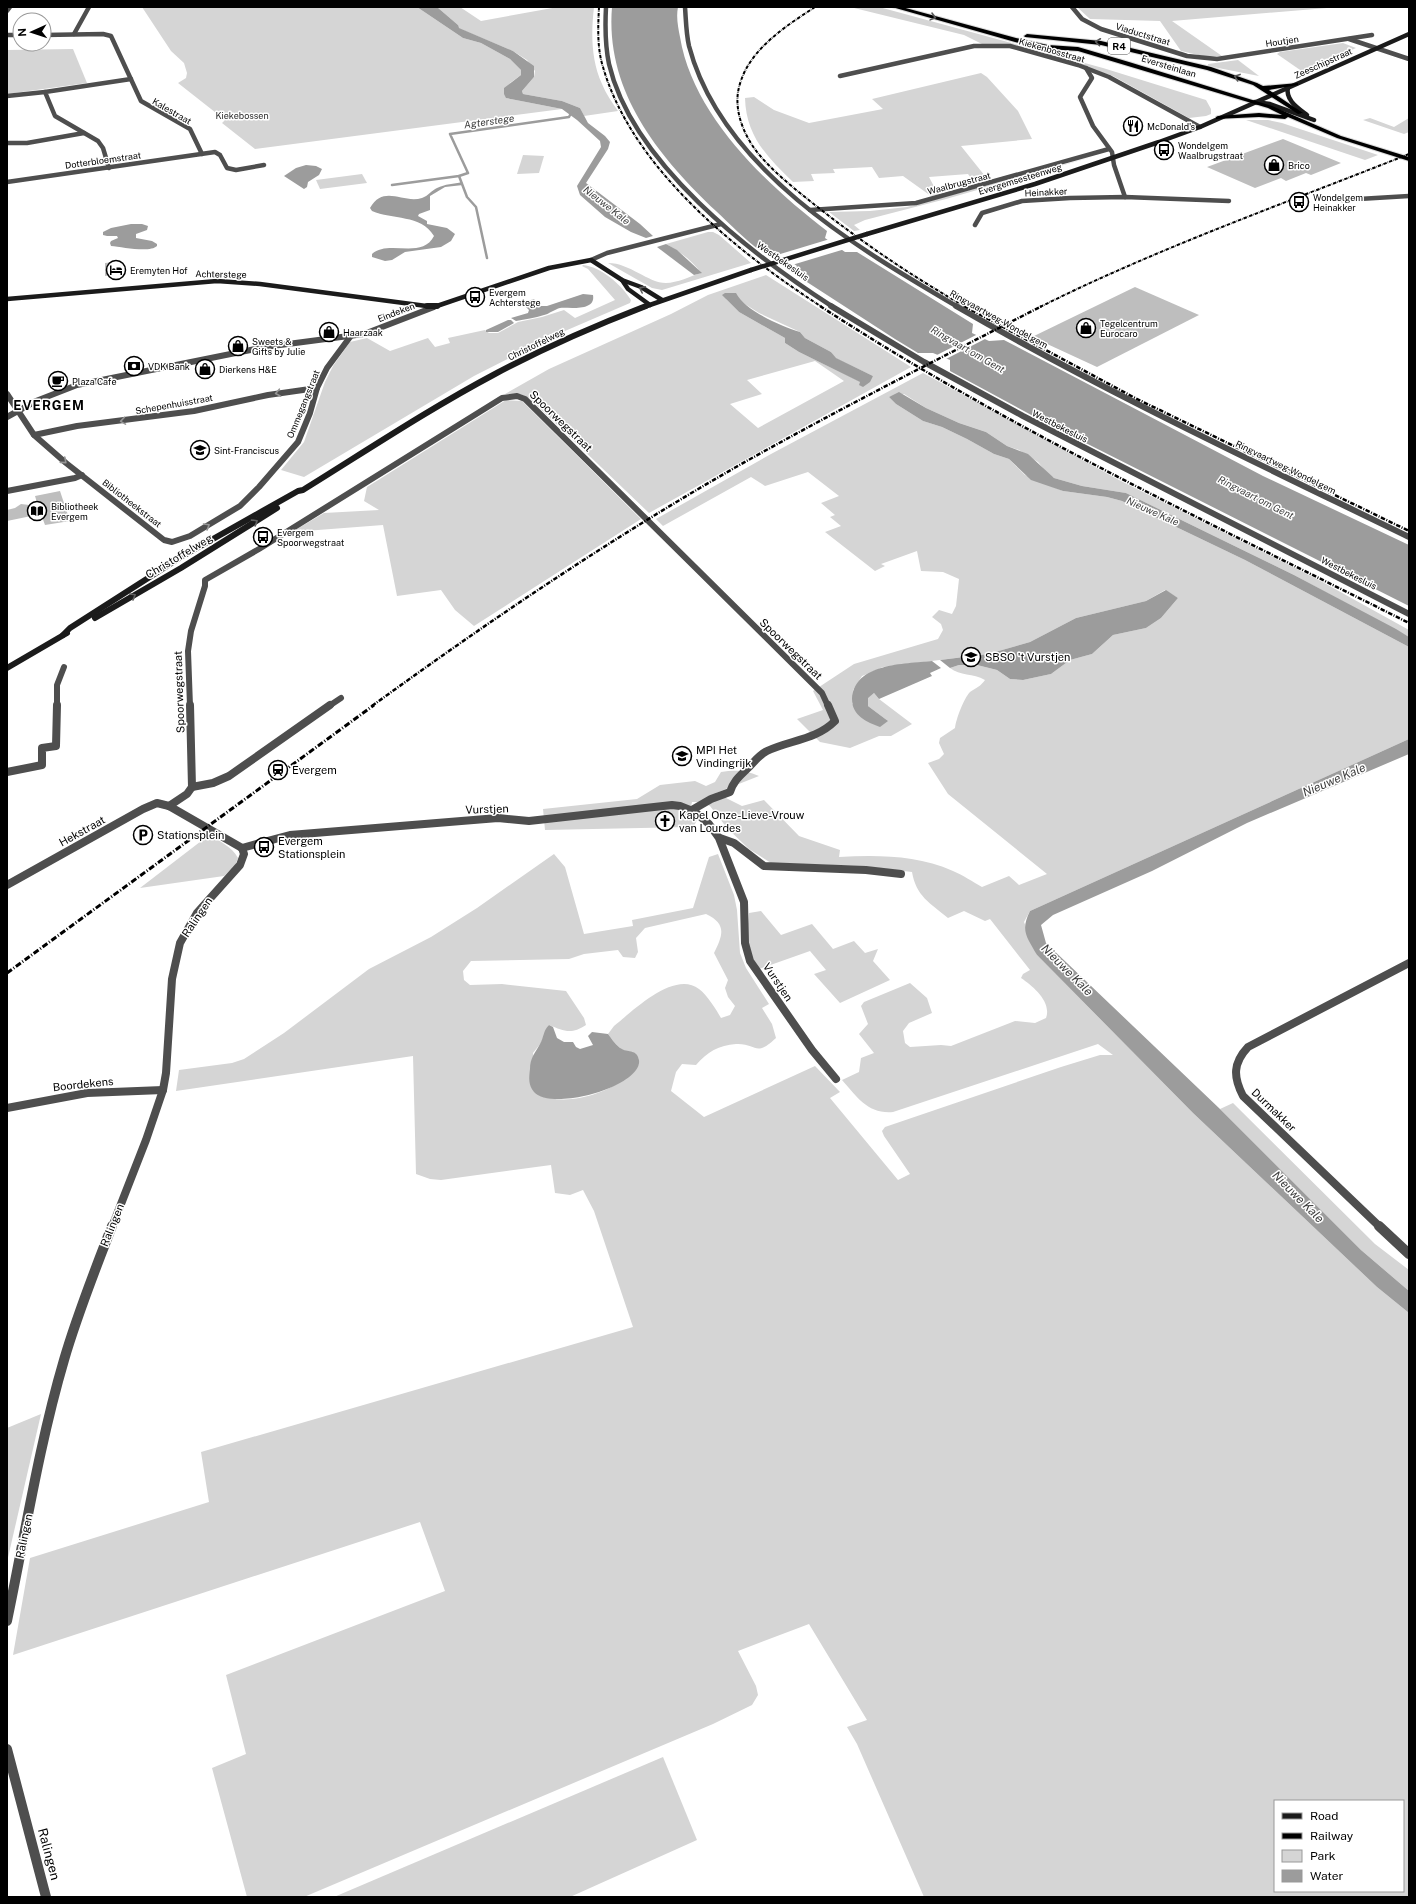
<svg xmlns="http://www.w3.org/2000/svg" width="1416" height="1904" font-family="'Public Sans',sans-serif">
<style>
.green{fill:#d5d5d5;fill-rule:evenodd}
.water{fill:#9c9c9c}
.pier{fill:#fff}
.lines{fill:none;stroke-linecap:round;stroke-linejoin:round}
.stream{stroke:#9c9c9c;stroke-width:2.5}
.building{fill:#bebebe}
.highway-casing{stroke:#dbdbdb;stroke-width:2}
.street-far3{stroke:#4e4e4e;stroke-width:4.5}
.street-far2{stroke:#4e4e4e;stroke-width:6}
.street-far1{stroke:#4e4e4e;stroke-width:8}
.street{stroke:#4e4e4e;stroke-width:10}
.secondary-far1{stroke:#1b1b1b;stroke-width:4.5}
.secondary{stroke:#1b1b1b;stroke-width:6}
.highway{fill:#000;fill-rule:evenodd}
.rail-far2{stroke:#000;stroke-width:2;stroke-dasharray:3.5 1 0.5 1;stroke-linecap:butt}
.rail-far1{stroke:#000;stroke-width:2.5;stroke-dasharray:4.5 1.5 1 1.5;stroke-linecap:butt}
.rail{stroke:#000;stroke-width:3;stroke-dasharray:6 2 1 2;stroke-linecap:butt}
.secondary-bridge{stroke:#1b1b1b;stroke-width:4.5}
.oneway{stroke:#595959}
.oneway2{stroke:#5f5f5f}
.oneway3{stroke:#959595}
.labels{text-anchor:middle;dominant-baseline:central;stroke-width:3;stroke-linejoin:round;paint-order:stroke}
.far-street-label{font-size:9px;fill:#000;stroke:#fff}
.far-park-label{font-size:9px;fill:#2c2c2c;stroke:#fff}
.far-poi-label{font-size:9px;fill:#000;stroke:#fff;text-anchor:start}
.shield{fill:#fff;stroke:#4c4c4c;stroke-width:1}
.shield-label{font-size:10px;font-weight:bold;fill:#000}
.far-water-label{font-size:10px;font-style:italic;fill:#3d3d3d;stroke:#fff}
.street-label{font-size:11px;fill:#000;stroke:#fff}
.poi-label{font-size:11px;fill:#000;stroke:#fff;text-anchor:start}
.water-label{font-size:12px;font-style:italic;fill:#3d3d3d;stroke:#fff}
.far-district-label{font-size:13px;font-weight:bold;letter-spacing:1px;fill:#000;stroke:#fff}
.near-street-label{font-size:13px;fill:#000;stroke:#fff}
</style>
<rect width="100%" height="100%" fill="#fff"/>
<g class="green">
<polygon points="142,7 417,7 463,38 481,43 510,59 521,70 521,75 510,83 506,98 562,109 255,149 222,123 225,120 178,83 186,78 187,73 184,63 171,51"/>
<path d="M437 7H460L481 21 558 7H594C591 33 591 60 602 84 606 94 612 102 618 111L584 116 580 108 562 101 523 94 522 91 534 77 535 71 527 60 513 51 458 28V25Z"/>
<polygon points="850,7 879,7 1103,68 1206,100 1211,109 1211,114 1206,116 1189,118 1113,76 1039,52 982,44 964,35"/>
<polygon points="1077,7 1339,7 1172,21 1222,56 1207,57 1181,51 1160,21 1090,19"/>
<polygon points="1343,43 1356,48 1303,72 1277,54 1280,52"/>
<polygon points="73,49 87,83 7,94 7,50"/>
<polygon points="1238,60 1259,76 1208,66 1208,64"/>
<path d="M981 73 987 77 1018 111 1032 139 961 146 989 181 976 185 968 174 929 177 938 194 931 196 903 176 879 178 872 167 833 169 835 173 811 174 814 181 793 182C767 157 746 136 745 98L754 97 774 110 809 123 883 109 872 99Z"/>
<polygon points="1370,118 1394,127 1409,118 1409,132 1404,134 1363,120"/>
<polygon points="1246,120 1268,120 1282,123 1378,155 1365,160"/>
<polygon points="523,155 544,156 539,173 517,174"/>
<polygon points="1095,156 946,199 865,220 854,225 860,230 854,231 829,212 870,211 907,207"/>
<polygon points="362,174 367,183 320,189 316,180"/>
<path d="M708 232H713L719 235 751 263 662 290 652 288 608 263C630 263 648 283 666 283 677 283 691 276 701 273 693 261 679 251 666 244Z"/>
<path d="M583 265C601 267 621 284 631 300L630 303 551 337 474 376 304 477 281 470 304 442 325 382 333 366 350 342 367 338 390 351 428 338 435 347 450 343 448 338 485 330 489 333H498L518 322 542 317 564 310 575 318 615 300 588 269 582 266Z"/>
<path d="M766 275 911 367 649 513 529 398 520 394H505L549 369 671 314 708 295ZM726 299 740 301 759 313 800 332 805 338 831 352 835 358 873 376 859 385 861 382 799 352 785 343V338L739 312ZM815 361 844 381 758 428 730 404 762 394 747 380Z"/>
<path d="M923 373 1119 480 1317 579 1409 630V637L1294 575 1126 493 1082 486 1054 478 1048 474 1038 462 1019 450 1007 446 986 432 959 423 926 408 904 394 889 397 896 404 923 421 942 427 967 439 994 454 1009 459 1025 475 1063 491 1107 497 1122 501 1245 560 1409 647V739L1030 911 1024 922 1037 955 1193 1113 1377 1287 1409 1313V1897H924L857 1744 847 1727 867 1720 809 1624 738 1651 756 1686 758 1695 752 1705 713 1724 304 1897H247L212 1768 246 1754 226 1675 445 1591 420 1522 13 1655 30 1558 209 1502 201 1452 633 1327 594 1211 583 1190 570 1195 555 1193 551 1165 441 1180 430 1179 416 1174 413 1056 176 1091 179 1070 232 1063 244 1059 284 1033 369 969 431 937 477 908 554 854 565 867 584 934 633 926 632 920 693 908 709 857 718 854 734 895 737 910 740 953 746 968 769 1004 762 1008 772 1024 776 1038C755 1058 757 1043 736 1044 719 1045 707 1052 696 1065L682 1064 676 1072 671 1091 704 1117 815 1066 840 1092 830 1098 898 1180 910 1174 884 1136 882 1131 885 1127 1061 1067 1100 1055H1113L1098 1044 893 1112C868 1114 858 1098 842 1080L859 1072 861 1058 874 1053 859 1034 868 1024 861 1006 864 1002 910 983 927 998 932 1013 909 1023 903 1031 905 1043 910 1047 941 1045 951 1046 1015 1021 1035 1023 1046 1018C1052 1002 1033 986 1021 978L1023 974 1030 970 990 919 985 921 964 911 948 918C930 903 916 896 912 872L863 866 771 863 749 849 727 828 710 806 702 802H692L689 815 697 820 694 826 689 827 545 830 543 809 637 799 660 785 695 781 706 786 715 782 721 772C735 770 745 770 759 776L716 793 742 806 764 800 799 836 840 850 839 857C878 855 916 855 953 871 963 875 973 882 982 887L1009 876 1019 885 1047 874 948 794 928 763 939 759 944 754 939 743 940 738 955 728C956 719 964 698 970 692 976 688 981 686 985 680 973 673 960 676 950 668L959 665H977L997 670 1010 679 1023 680 1051 674 1070 660 1092 654 1113 635 1146 628 1161 618 1178 598 1165 590 1146 601 1076 618 1030 642 988 654 883 667 862 676 853 690 852 704 888 721 868 706 867 698 874 693 879 699 912 724 891 736H879L850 748 820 742 797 719 823 710 813 691 854 664 938 639 943 630 941 624 932 617 939 610 952 614 956 606 959 579 943 572 921 571 917 551 881 564 885 566 875 571 825 532 841 526 830 517 835 515 821 503 839 496 808 472 765 486 751 477 663 526 656 519 771 454ZM706 914C727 924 723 935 714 953L728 980 725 988 728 997 735 1006 730 1015 721 1018C716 1009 707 995 699 989 674 970 633 1011 614 1026L608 1034C612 1039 616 1046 623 1050 629 1053 637 1050 639 1060 640 1067 633 1073 627 1077 604 1095 567 1106 538 1095L533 1053 541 1043 549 1025C564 1031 571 1035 586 1025L584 1018 566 991 502 984 470 985 464 980 463 971 471 961 569 959 584 954 618 950 623 957 635 958 638 952 636 938 645 928ZM1275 1801H1403V1891H1275Z"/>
<polygon points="506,400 522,401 641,519 474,626 455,610 441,590 397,596 383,525 292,532 324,513 379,510 364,501 367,487"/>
<path d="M209 835C220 841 232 847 238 858L235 866 224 876 140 888Z"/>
<path d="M761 911 781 935 812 924 833 949 854 941 865 953 878 949 873 961 890 980 840 1003 814 974 826 970 810 951 759 969C745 951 747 934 749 913Z"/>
<polygon points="1233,1103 1375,1244 1409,1270 1409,1291 1361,1250 1220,1109"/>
<polygon points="41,1414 7,1562 7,1428"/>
<polygon points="663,1757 697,1840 570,1897 334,1897"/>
</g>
<g class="water">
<polygon points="417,7 437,7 458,25 459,28 513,51 534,66 534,77 522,91 523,94 562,101 580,108 588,123 605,136 610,142 608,149 586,183 640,224 653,236 646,238 631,232 605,217 580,195 577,186 601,147 600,141 577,120 562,109 506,98 504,94 504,88 521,75 521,70 510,59 481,43 463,38"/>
<path d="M612 7H678C676 17 678 27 680 37 693 116 766 184 827 231L825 238 845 252H857L973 324 972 333 989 341 1004 340 1263 476 1409 545V606L1048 424 950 371V360L933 353H918L895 339 793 273 797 266C791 262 783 255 776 253 771 252 766 253 761 251 746 241 729 223 716 211 658 156 605 91 612 7Z"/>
<polygon points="306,165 316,166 322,169 319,175 308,182 307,187 304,189 284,176 296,168"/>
<path d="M462 182 463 185 445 187 430 196V210L419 214 418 216 427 221V224L447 228 455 234 451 241 441 247 405 252 392 260 385 261 372 257V254C388 239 422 260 434 236 421 214 392 220 372 211L370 208C384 184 403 204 422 198 428 196 432 190 437 188 445 184 454 184 462 182Z"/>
<path d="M131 224H142L148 226 147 230 136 234V238L152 241 157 244V246C150 253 122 247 111 246L110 243 111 241 118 238 117 236H107L103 235V232L111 228Z"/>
<polygon points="666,244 677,250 702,273 694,275 657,247"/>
<path d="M725 293H736C745 311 781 326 800 332L805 338 831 352 836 358 873 376 870 382 863 387 859 385 860 382 799 352 785 343V338L739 312 722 295Z"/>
<path d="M583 294 593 295C596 312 569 307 560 308 555 309 549 314 544 315 535 318 525 319 516 321L511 318 528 313 529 310 522 303 534 299 540 306H547Z"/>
<polygon points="508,320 511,320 514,323 498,332 486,332 486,330"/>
<polygon points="899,392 926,408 959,423 986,432 1007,446 1028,454 1054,478 1082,486 1126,493 1294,575 1396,629 1409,637 1409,647 1245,560 1122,501 1107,497 1063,491 1031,480 1009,459 994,454 967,439 942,427 923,421 896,404 889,397"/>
<polygon points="1166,590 1178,598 1161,618 1146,628 1113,635 1092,654 1070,660 1051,674 1023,680 1010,679 997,670 977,665 959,665 950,668 940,660 988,654 1030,642 1076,618 1146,601"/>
<path d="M932 661 941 668 930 673 932 676 879 699 874 693 868 698V706L888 721 880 727C867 722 852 716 852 699 854 663 904 664 932 661Z"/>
<path d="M1409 739V754L1247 823 1152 871 1053 915 1041 925 1046 943 1220 1109 1361 1250 1409 1291V1313L1377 1287 1193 1113 1037 955C1027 937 1020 931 1030 911Z"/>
<path d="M549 1025 553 1027 557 1038 564 1042H573L576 1047 580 1049 593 1045 588 1036 592 1032 608 1034C612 1039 616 1046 622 1049 629 1053 637 1049 639 1060 643 1086 552 1112 534 1092 528 1085 529 1077 530 1069 530 1058 535 1053 540 1044 544 1037 543 1031 549 1025Z"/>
</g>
<g class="pier">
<polygon points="830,239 845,249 792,265 777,255"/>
<polygon points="978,334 987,338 944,360 935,356"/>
</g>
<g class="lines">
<g class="stream">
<polyline points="459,176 467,197 476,207 487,258"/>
<polyline points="392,185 459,176 468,173 450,134 569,117 572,111"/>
</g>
</g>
<g class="building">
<polygon points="1283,139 1341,163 1311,175 1306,173 1286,181 1281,178 1255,188 1207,167"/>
<polygon points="114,262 118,274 105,276 105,263"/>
<polygon points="1135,287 1199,315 1097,367 1032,337"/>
<polygon points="60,491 70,521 45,525 41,514 7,521 7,510 15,508 21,504 38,506 35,496"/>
</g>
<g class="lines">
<defs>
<g id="highway">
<polygon points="892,7 902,7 1016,38 1048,45 1078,47 1129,62 1272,106 1341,136 1409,157 1409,161 1337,138 1288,117 1285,119 1259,117 1216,119 1216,117 1218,116 1259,113 1282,115 1268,108 1078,51 1048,49 1015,42"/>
<polygon points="1027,34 1101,41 1211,67 1257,83 1263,86 1298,83 1298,85 1269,90 1303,113 1298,114 1253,85 1207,70 1101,45 1025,37 1024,36"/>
</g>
</defs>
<use href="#highway" class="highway-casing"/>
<g class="street-far3">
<path d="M606 7C605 26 605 45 609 64 632 163 752 255 833 307"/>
<path d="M685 7C686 20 686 33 689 46 721 168 857 248 958 307"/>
<polyline points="1072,7 1082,19 1101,29 1187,56 1217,59 1372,35"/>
<polyline points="7,11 10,7"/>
<polyline points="74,34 89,7"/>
<polyline points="7,35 20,35"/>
<polyline points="44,35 103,34 111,36 141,101 190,129 202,154"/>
<polyline points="1349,39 1409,59"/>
<polyline points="1086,68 1092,78 1080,97 1093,126 1112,152 1114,165 1125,197"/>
<polyline points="840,76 974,46 1010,46 1078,65 1109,77 1200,127"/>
<polyline points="7,96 45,92"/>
<polyline points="7,143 27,143 84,133"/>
<polyline points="109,168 103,148 98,141 55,116 45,92 131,79"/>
<polyline points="7,182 215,152 220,155 227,168 236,170 264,165"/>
<polyline points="1342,200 1409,196"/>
<polyline points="810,210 916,203 1109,149"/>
<polyline points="975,225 982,213 1022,201 1070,198 1125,197 1229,201"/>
<polyline points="591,260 607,253 721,224"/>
</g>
<g class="street-far2">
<polyline points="831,306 924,362 1023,416 1409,614"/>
<path d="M956 306C1103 391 1257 463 1409 537"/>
<polyline points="7,394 34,435 66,463 164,540 172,542 190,536 240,506 259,487 298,442 310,413 317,388 327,368 350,337"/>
<polyline points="7,417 36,401 77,385 265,347 364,334 434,307"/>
<polyline points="34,435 77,426 194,411 268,395 317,388"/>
<polyline points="7,491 75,478 82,475"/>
<polyline points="57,706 57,685 64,667"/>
<polyline points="190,706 188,651 191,631 205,586 205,580 259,549 502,398 517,396 525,399 822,693 828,706"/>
<polyline points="329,706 341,698"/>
</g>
<g class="street-far1">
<polyline points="7,772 42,765 42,748 56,746 57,705"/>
<polyline points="192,787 213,783 229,776 330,705"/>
<polyline points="169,806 187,794 192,787 190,705"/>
<path d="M692 810 711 799 730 792C734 780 740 776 748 768 755 761 759 755 767 751 790 740 816 740 835 721L828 705"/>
<polyline points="720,838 734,843 764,866 866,870 901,874"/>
<polyline points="242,848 290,835 498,818 529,821 672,805 680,806 695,812 709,824 719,838 744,902 745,943 750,961 812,1050 836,1079"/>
<polyline points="7,885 143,809 157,803 169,806 242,848"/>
<polyline points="7,1108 87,1093 163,1090"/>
<polyline points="112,1227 146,1140 163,1090 166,1073 172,979 180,943 197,913 240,865 244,854 242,848"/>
<path d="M1380 1227 1243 1096C1233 1077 1233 1063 1248 1047L1409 963"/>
</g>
<g class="street">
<polyline points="1379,1226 1409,1254"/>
<path d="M7 1621C25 1535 39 1445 64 1360 77 1315 95 1270 112 1226"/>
<polyline points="7,1749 46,1897"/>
</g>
<g class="secondary-far1">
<path d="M1288 87C1285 100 1298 108 1307 115"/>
<polyline points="1255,102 1270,104 1314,120"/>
<polyline points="867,234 1035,184 1159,142 1200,127 1409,34"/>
<polyline points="622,280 628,289 650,305"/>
<polyline points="7,299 217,281 260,284 434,307 549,268 591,260 622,280 641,287 662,300"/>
<polyline points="644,307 751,270"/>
</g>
<g class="secondary">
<polyline points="427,306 437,306"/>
<polyline points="95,618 181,568 277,508"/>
<path d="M63 635 70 628 181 557 298 491 303 490C366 451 429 409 495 374 544 348 594 326 646 306"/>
<polyline points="7,668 67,633"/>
</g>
<use href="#highway" class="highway"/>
<g class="rail-far2">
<path d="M599 7C598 27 597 48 603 67 632 168 737 252 822 307"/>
<path d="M815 7C783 28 745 52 738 92 735 113 744 135 757 152 773 172 795 189 815 205 863 243 913 277 966 307"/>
<path d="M1040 307C1158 248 1286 203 1409 154"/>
</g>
<g class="rail-far1">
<path d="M820 306C1007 428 1210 523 1409 623"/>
<polyline points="964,306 1135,398 1409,531"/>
<path d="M372 706C489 621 610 539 736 467 837 410 940 358 1042 306"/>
</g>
<polyline class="rail" points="7,973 374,705"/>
<polyline class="secondary-bridge" points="751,270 867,234"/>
</g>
<defs><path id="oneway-chevron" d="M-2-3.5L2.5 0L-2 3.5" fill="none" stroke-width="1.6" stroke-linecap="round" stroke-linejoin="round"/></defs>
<g class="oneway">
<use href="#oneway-chevron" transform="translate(933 17) rotate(15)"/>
<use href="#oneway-chevron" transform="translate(1098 42) rotate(-173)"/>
<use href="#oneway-chevron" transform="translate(1237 77) rotate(-160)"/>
</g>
<g class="oneway2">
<use href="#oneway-chevron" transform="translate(642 289) rotate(-153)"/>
<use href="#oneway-chevron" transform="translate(255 522) rotate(-32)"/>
<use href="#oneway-chevron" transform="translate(133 596) rotate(-30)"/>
</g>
<g class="oneway3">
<use href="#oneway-chevron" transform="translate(278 393) rotate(170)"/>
<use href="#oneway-chevron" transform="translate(123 421) rotate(171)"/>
<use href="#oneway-chevron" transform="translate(64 461) rotate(41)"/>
<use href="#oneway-chevron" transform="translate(207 526) rotate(-31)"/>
</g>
<defs>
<symbol id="restaurant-ring" viewBox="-11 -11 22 22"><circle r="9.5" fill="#fff" stroke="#000" stroke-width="1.5"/><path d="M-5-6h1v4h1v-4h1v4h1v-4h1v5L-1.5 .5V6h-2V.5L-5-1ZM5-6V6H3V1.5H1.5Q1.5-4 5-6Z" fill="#000"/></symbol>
<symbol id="bus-ring" viewBox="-11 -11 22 22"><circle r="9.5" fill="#fff" stroke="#000" stroke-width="1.5"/><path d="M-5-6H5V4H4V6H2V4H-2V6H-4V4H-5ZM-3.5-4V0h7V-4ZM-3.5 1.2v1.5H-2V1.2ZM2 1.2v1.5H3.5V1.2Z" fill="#000"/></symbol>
<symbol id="shop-ring" viewBox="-11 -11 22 22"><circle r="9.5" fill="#fff" stroke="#000" stroke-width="1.5"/><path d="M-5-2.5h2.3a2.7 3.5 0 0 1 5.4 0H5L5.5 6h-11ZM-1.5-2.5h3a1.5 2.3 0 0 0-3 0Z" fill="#000"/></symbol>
<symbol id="hotel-ring" viewBox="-11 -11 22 22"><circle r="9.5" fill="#fff" stroke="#000" stroke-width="1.5"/><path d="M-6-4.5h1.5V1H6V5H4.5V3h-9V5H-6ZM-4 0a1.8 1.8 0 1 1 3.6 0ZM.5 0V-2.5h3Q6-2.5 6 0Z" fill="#000"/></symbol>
<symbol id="bank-ring" viewBox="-11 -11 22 22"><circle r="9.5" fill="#fff" stroke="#000" stroke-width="1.5"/><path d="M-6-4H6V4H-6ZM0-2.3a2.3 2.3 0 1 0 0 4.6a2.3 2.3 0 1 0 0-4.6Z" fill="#000"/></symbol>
<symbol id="cafe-ring" viewBox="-11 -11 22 22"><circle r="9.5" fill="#fff" stroke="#000" stroke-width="1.5"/><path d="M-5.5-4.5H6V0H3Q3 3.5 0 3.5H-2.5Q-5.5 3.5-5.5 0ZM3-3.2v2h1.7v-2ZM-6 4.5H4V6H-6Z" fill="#000"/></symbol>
<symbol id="school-ring" viewBox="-11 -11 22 22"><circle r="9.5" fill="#fff" stroke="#000" stroke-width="1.5"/><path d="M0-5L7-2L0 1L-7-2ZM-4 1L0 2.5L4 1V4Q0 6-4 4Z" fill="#000"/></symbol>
<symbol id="library-ring" viewBox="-11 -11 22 22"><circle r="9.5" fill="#fff" stroke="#000" stroke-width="1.5"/><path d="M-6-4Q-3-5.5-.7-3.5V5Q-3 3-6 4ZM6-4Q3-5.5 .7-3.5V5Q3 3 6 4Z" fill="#000"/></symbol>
<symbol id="station-ring" viewBox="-11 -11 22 22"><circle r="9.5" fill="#fff" stroke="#000" stroke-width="1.5"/><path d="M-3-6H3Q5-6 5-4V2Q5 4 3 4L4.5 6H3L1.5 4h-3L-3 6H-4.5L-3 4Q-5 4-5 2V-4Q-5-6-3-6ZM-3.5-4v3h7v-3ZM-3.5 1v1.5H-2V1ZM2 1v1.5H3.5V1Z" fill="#000"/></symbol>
<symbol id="church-ring" viewBox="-11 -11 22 22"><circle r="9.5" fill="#fff" stroke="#000" stroke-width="1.5"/><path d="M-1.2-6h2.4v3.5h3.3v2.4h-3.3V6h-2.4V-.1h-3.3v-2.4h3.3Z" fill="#000"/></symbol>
<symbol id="parking-ring" viewBox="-11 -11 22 22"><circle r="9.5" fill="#fff" stroke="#000" stroke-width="1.5"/><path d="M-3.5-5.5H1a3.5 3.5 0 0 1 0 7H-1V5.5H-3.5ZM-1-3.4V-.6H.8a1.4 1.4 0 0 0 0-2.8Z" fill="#000"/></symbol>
</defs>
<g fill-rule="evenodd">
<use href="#restaurant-ring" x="1122" y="115" width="22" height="22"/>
<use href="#bus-ring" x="1153" y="139" width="22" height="22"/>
<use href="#shop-ring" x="1263" y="154" width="22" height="22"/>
<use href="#bus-ring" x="1288" y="191" width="22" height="22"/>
<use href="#hotel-ring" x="105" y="259" width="22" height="22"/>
<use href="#bus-ring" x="464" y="286" width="22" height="22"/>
<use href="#shop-ring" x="1075" y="317" width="22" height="22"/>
<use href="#shop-ring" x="318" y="321" width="22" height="22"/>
<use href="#shop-ring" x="227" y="335" width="22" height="22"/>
<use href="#bank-ring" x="123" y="355" width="22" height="22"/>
<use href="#shop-ring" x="194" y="358" width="22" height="22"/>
<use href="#cafe-ring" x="47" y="370" width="22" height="22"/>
<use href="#school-ring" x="189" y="439" width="22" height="22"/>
<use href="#library-ring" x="26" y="500" width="22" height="22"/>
<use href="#bus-ring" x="252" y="526" width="22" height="22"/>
<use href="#school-ring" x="960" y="646" width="22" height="22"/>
<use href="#school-ring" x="671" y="745" width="22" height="22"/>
<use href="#station-ring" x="267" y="759" width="22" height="22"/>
<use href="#church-ring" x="654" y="810" width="22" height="22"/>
<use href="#parking-ring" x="132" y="824" width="22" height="22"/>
<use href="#bus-ring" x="253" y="836" width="22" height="22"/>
</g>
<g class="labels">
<g class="far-street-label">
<text transform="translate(1143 34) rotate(17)">Viaductstraat</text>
<text transform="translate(1282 41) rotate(-9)">Houtjen</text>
<text transform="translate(1052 50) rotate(16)">Kiekenbosstraat</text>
<text transform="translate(1323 63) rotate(-24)">Zeeschipstraat</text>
<text transform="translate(1169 66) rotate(17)">Eversteinlaan</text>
<text transform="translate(172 111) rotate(30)">Kalestraat</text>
<text transform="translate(103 160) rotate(-8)">Dotterbloemstraat</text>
<text transform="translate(1020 179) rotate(-17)">Evergemsesteenweg</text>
<text transform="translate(959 183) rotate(-15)">Waalbrugstraat</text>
<text transform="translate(1046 192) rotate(-3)">Heinakker</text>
<text transform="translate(783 261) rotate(35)">Westbekesluis</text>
<text transform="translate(221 274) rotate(1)">Achterstege</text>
<text transform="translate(396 312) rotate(-21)">Eindeken</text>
<text transform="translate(999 319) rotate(29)">Ringvaartweg-Wondelgem</text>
<text transform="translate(536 344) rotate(-26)">Christoffelweg</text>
<text transform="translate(174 404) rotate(-10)">Schepenhuisstraat</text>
<text transform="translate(303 404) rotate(-68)">Ommegangstraat</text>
<text transform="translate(1060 426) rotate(27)">Westbekesluis</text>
<text transform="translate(1286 467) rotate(26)">Ringvaartweg-Wondelgem</text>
<text transform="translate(132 503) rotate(38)">Bibliotheekstraat</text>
<text transform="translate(1349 573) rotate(27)">Westbekesluis</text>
</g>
<g class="far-park-label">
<text x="242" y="115">Kiekebossen</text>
</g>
<g class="far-poi-label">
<text x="1147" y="126">McDonald's</text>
<text x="1178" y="145">Wondelgem<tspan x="1178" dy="10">Waalbrugstraat</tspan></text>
<text x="1288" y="165">Brico</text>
<text x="1313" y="197">Wondelgem<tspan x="1313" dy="10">Heinakker</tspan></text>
<text x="130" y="270">Eremyten Hof</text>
<text x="489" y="292">Evergem<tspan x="489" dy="10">Achterstege</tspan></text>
<text x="1100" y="323">Tegelcentrum<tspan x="1100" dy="10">Eurocaro</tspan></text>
<text x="343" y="332">Haarzaak</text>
<text x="252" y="341">Sweets &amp;<tspan x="252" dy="10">Gifts by Julie</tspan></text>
<text x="148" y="366">VDK Bank</text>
<text x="219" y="369">Dierkens H&amp;E</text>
<text x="72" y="381">Plaza Cafe</text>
<text x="214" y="450">Sint-Franciscus</text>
<text x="51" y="506">Bibliotheek<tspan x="51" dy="10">Evergem</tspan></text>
<text x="277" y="532">Evergem<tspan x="277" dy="10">Spoorwegstraat</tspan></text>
</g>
<rect class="shield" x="1108" y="38" width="22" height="16" rx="3"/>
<g class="shield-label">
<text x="1119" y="46">R4</text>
</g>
<g class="far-water-label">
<text transform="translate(489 121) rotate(-8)">Agterstege</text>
<text transform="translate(607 205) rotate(38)">Nieuwe Kale</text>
<text transform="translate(968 349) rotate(30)">Ringvaart om Gent</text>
<text transform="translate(1256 497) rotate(27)">Ringvaart om Gent</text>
<text transform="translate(1153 511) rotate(24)">Nieuwe Kale</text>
</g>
<g class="street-label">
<text transform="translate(561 421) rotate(44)">Spoorwegstraat</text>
<text transform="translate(179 556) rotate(-31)">Christoffelweg</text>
<text transform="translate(791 649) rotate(44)">Spoorwegstraat</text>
<text transform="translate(179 692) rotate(-92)">Spoorwegstraat</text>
<text transform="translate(487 809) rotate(-2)">Vurstjen</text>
<text transform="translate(82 831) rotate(-29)">Hekstraat</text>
<text transform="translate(197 917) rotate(-56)">Ralingen</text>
<text transform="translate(778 982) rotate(56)">Vurstjen</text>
<text transform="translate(83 1084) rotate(-6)">Boordekens</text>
<text transform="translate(1274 1110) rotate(44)">Durmakker</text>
<text transform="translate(112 1225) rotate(-68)">Ralingen</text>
<text transform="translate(24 1536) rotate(-78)">Ralingen</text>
</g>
<g class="poi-label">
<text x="985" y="657">SBSO 't Vurstjen</text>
<text x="696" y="750">MPI Het<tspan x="696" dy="13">Vindingrijk</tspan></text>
<text x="292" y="770">Evergem</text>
<text x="679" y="815">Kapel Onze-Lieve-Vrouw<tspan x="679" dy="13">van Lourdes</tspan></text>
<text x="157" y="835">Stationsplein</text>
<text x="278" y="841">Evergem<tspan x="278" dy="13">Stationsplein</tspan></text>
</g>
<g class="water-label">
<text transform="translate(1334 780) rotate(-23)">Nieuwe Kale</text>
<text transform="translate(1067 970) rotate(45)">Nieuwe Kale</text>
<text transform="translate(1298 1197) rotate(45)">Nieuwe Kale</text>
</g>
<g class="far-district-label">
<text x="49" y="405">EVERGEM</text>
</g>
<g class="near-street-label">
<text transform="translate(49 1854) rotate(75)">Ralingen</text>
</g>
</g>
<rect width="1416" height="1904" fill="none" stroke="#000000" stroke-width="16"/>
<rect x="1274" y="1800" width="130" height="92" fill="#ffffff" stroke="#999999"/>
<rect x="1282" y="1813" width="20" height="6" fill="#1b1b1b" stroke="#999999"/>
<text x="1310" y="1820" font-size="12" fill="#000000">Road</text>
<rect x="1282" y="1833" width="20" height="6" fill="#000000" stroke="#999999"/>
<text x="1310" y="1840" font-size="12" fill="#000000">Railway</text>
<rect x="1282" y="1850" width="20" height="12" fill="#d5d5d5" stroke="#999999"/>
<text x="1310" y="1860" font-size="12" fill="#000000">Park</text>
<rect x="1282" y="1870" width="20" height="12" fill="#9c9c9c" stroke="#999999"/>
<text x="1310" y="1880" font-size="12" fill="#000000">Water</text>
<g transform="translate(32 32) rotate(267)"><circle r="19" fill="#ffffff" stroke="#999999"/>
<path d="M0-3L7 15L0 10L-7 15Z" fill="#000000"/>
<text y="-6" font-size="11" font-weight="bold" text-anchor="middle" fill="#000000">N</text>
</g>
</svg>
